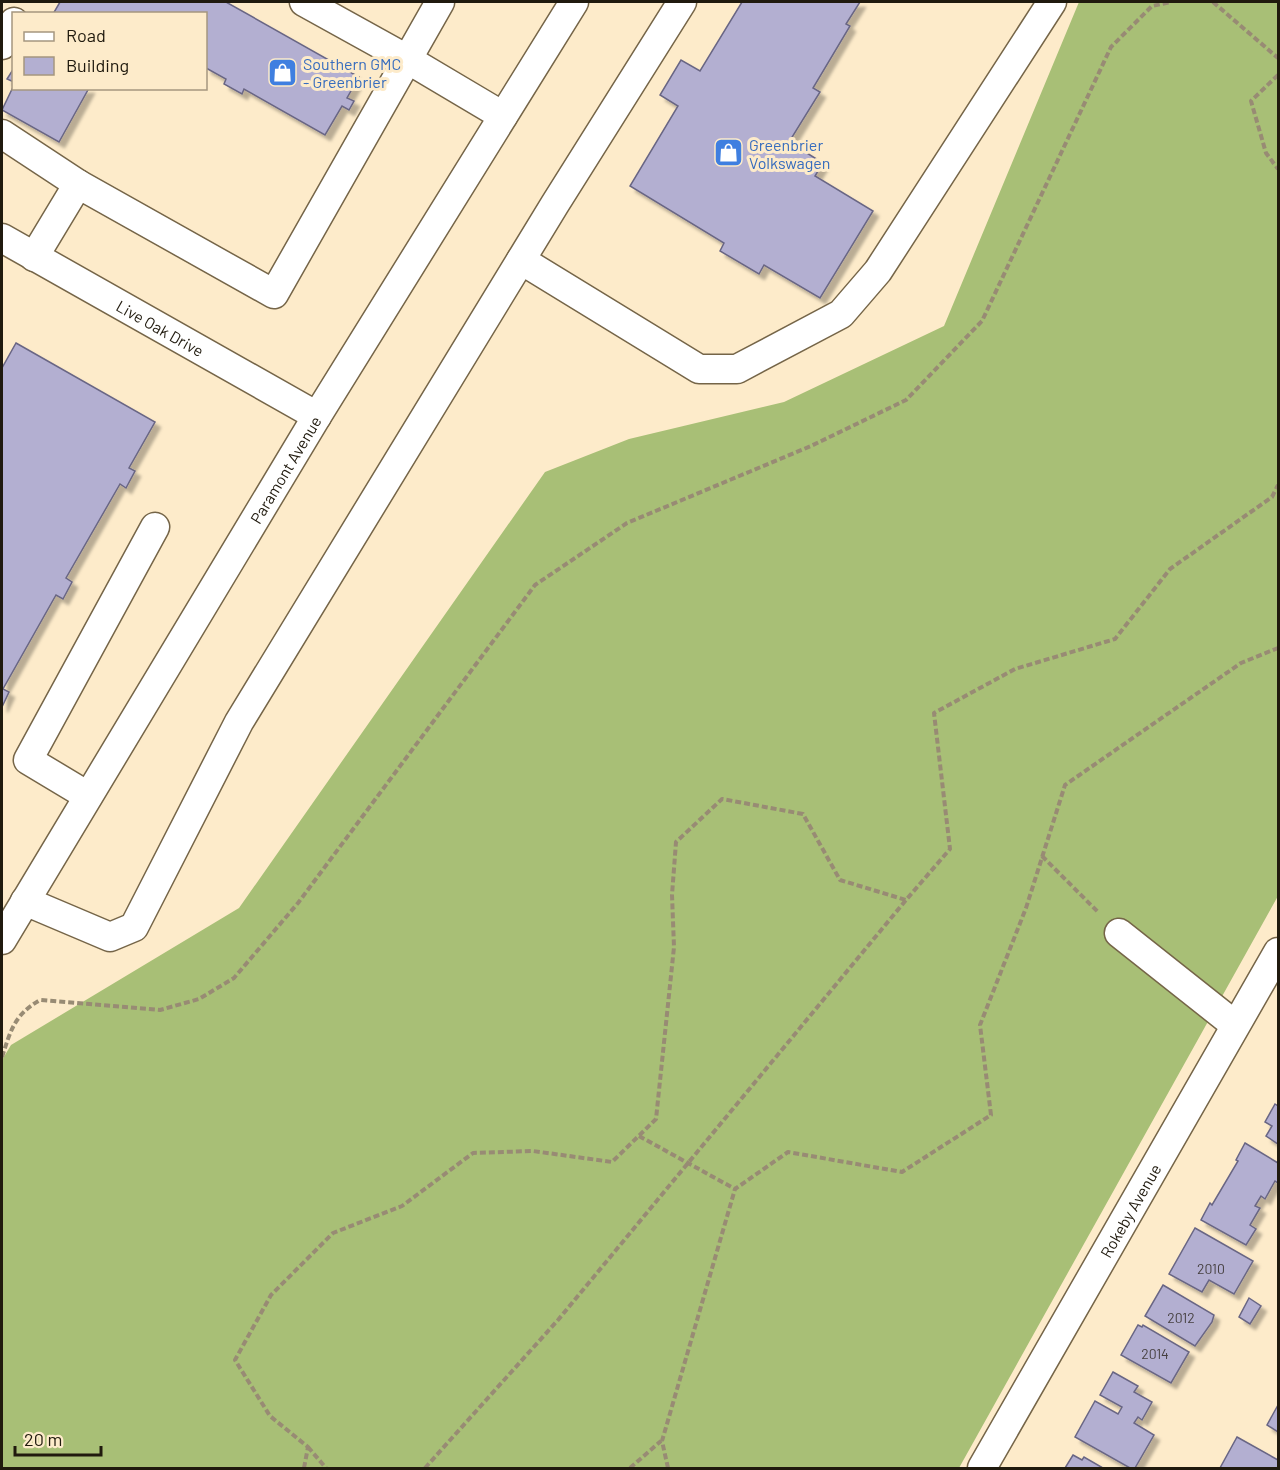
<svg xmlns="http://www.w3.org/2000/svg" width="1280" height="1470" font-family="Barlow,sans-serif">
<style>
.forest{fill:#a8bf76}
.building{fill:#b3afd1;stroke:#696684;stroke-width:1.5;filter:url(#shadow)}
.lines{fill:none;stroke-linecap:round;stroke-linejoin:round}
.minor-casing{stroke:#756548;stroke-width:31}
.path{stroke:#988b74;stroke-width:4;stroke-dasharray:6 3;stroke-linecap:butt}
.minor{stroke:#fff;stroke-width:28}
.labels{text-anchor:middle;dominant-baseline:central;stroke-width:6;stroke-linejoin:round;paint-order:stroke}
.number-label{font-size:14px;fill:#453f3f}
.shop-label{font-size:16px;fill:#366cbe;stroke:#fdebca;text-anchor:start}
.street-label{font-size:16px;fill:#201a0e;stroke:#fdebca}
</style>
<defs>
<filter id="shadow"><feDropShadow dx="5.5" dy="5.5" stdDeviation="1.5" flood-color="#0004"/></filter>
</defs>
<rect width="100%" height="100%" fill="#fdebca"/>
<polygon class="forest" points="1079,2 1278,2 1278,896 959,1468 2,1468 2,1060 11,1045 239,908 545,472 629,439 784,402 944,326"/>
<g class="building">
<polygon points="60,2 226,2 359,77 347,98 354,101 349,110 342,106 325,135 244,89 242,94 224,84 226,79 206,68 206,14 53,14"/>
<polygon points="742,2 860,2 846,24 850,26 813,88 820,92 789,142 823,163 815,176 873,211 820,298 764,265 759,274 720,251 724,243 630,186 678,106 660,95 681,60 700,71"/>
<polygon points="14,68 14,82 7,79"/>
<polygon points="14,85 14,88 89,88 59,142 2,110"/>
<polygon points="16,343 155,422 129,468 135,471 126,488 120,484 66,578 72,582 63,599 56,595 3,689 9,692 2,707 2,368"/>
<polygon points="1275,1104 1278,1106 1278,1144 1266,1136 1272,1126 1265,1122"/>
<polygon points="1245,1143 1278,1163 1278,1183 1275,1181 1265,1199 1261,1196 1255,1206 1260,1208 1250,1225 1256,1229 1246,1245 1201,1220 1210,1203 1212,1205 1238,1161 1236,1160"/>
<polygon points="1195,1228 1253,1261 1234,1294 1209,1280 1202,1292 1169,1274"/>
<polygon points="1163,1285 1214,1315 1212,1322 1195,1346 1145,1316"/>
<polygon points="1249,1298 1261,1306 1250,1324 1239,1317"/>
<polygon points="1138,1325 1142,1327 1143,1325 1189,1352 1171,1383 1121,1355"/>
<polygon points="1113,1372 1138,1386 1134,1392 1152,1402 1142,1420 1138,1417 1134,1423 1154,1435 1135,1468 1130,1468 1075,1437 1095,1401 1118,1414 1122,1407 1100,1395"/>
<polygon points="1278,1405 1278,1432 1267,1425"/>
<polygon points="1237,1437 1278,1460 1278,1468 1220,1468"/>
<polygon points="1073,1455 1082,1460 1084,1457 1103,1468 1065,1468"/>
</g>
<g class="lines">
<defs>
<g id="minor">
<polyline points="304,2 407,59 503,116"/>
<polyline points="2,45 14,22"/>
<polyline points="2,134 78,184"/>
<path id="s1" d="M2 238 317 416"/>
<polyline points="34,257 78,184 274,294 440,2"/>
<polyline points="521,260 699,369 737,369 841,314 878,271 1052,2"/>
<polyline points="88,796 28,760 155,527"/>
<polyline points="25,901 110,937 134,927 239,722 555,204 682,2"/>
<polyline points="1119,933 1235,1025"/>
<path id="s2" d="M2 940 317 416 574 2"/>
<path id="s3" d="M982 1468 1278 952"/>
</g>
</defs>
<use href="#minor" class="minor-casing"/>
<g class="path">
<polyline points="1213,2 1278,58"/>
<polyline points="1278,75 1251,101 1266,153 1278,169"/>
<polyline points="1042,856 1099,913"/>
<path d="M2 1057C11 1030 14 1015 40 1000L160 1010 199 999 234 978 298 903 535 585 627 523 811 446 906 400 982 321 1111 47 1152 6 1171 2"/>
<polyline points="639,1136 735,1189"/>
<polyline points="308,1447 326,1468"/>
<polyline points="304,1468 308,1447 270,1416 235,1360 271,1295 333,1233 402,1206 473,1153 533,1151 612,1162 656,1119 674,947 672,895 676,842 722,799 803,814 840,880 906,900 950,849 934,713 1015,669 1115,639 1170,569 1272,497 1278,485"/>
<polyline points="425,1468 558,1320 906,900"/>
<polyline points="630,1468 661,1441"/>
<polyline points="668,1468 662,1441 735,1189 788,1152 902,1172 991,1115 980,1025 1026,908 1065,785 1241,663 1278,648"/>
</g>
<use href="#minor" class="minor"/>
</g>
<defs>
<symbol id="shop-square" viewBox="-11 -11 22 22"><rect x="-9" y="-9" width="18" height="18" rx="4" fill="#3f7fe0" stroke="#fdebca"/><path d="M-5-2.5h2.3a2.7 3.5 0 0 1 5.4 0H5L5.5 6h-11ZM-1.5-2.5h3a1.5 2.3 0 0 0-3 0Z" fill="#fff"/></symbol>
</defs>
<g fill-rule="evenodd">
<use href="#shop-square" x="266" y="56" width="33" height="33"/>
<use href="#shop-square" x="712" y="136" width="33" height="33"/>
</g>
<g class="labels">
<g class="number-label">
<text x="1211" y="1268">2010</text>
<text x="1181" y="1317">2012</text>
<text x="1155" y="1353">2014</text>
</g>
<g class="shop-label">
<text x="303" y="63">Southern GMC<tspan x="303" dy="18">- Greenbrier</tspan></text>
<text x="749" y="144">Greenbrier<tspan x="749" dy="18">Volkswagen</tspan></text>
</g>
<g class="street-label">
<text stroke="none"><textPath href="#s1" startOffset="182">Live Oak Drive</textPath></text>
<text stroke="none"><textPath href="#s2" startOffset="549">Paramont Avenue</textPath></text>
<text stroke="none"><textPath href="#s3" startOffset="297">Rokeby Avenue</textPath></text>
</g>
</g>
<rect width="1280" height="1470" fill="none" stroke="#201a0e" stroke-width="6"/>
<rect x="12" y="12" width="195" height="78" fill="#fdebca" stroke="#a5977f" stroke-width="1.5"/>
<rect x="24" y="32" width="30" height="9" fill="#ffffff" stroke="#a5977f" stroke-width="1.5"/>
<text x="66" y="42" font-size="18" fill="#201a0e">Road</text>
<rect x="24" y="57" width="30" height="18" fill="#b3afd1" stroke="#a5977f" stroke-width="1.5"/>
<text x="66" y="72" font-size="18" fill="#201a0e">Building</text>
<path d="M15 1446v9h86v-9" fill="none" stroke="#201a0e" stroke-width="3"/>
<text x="24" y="1446" font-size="18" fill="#201a0e" stroke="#fdebca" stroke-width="4.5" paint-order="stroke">20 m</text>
</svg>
